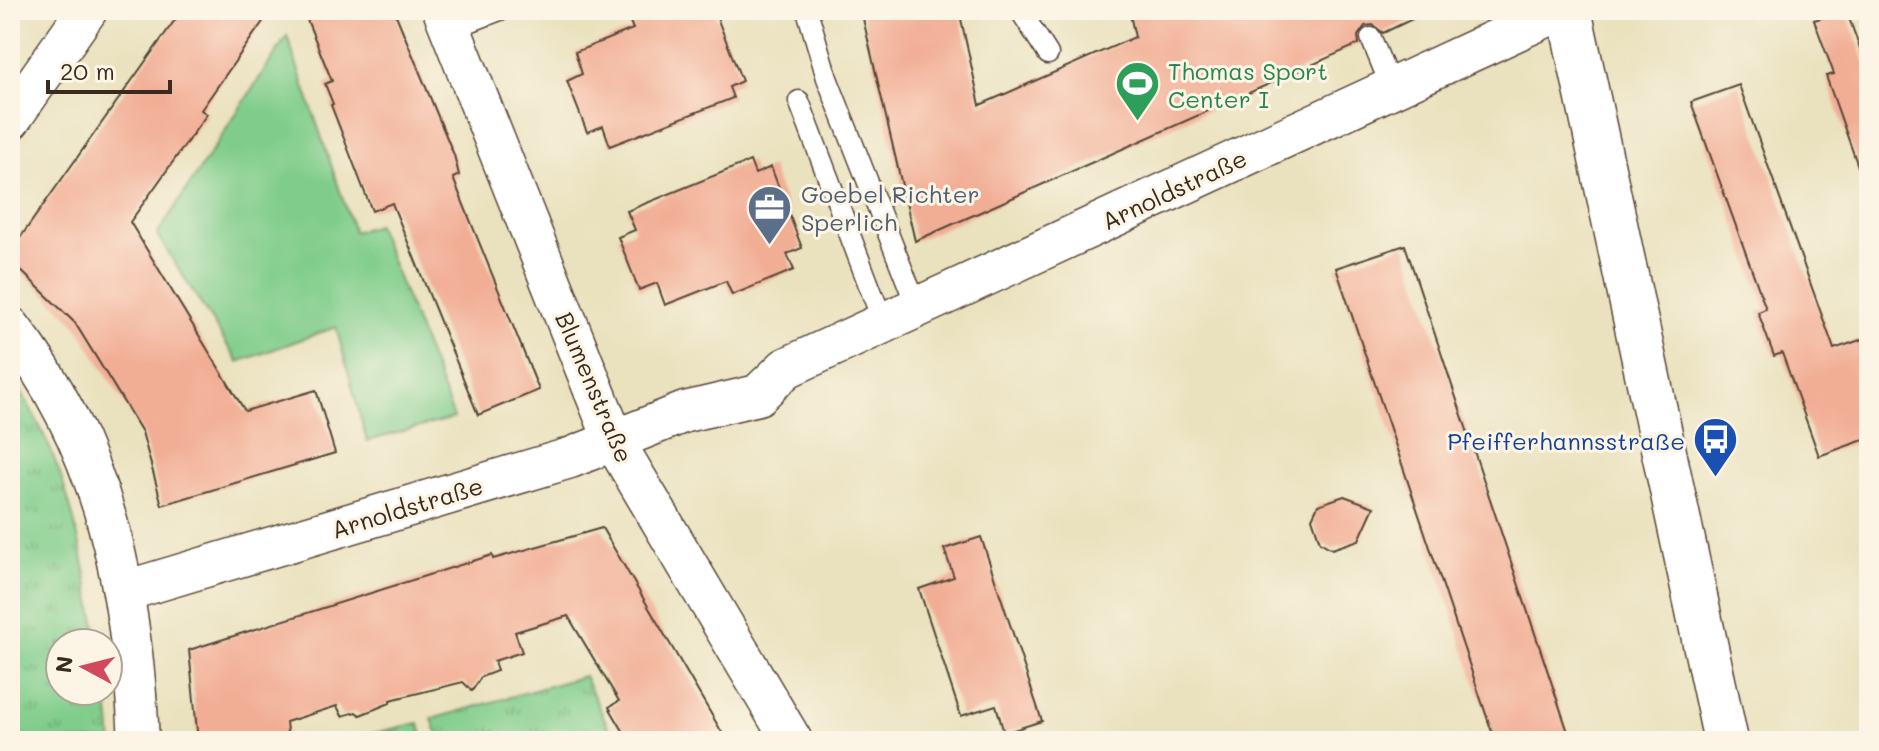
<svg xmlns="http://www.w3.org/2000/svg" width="1879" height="751" font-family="Mali,sans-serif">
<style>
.grass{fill:url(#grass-tufts);stroke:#5e7c54;stroke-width:2}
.garden{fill:#80cd8b;stroke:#5e7c54;stroke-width:2}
.building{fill:#f2ae95}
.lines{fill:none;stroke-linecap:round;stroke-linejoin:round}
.lane-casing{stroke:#554536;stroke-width:23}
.street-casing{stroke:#554536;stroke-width:43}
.secondary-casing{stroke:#554536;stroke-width:47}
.lane{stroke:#fff;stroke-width:20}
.street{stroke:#fff;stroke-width:40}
.secondary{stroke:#fff;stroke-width:44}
.labels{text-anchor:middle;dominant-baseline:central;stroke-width:6;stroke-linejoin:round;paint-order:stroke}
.leisure-label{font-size:24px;fill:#27864d;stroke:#fcf5e5;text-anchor:start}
.street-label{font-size:24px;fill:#3b2a1e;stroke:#fcf5e5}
.service-label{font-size:24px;fill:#4e5e75;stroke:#fcf5e5;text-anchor:start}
.transit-label{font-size:24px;fill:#164399;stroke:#fcf5e5;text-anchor:end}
</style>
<defs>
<pattern id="grass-tufts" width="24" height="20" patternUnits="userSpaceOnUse" patternTransform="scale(2)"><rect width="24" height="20" fill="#80cd8b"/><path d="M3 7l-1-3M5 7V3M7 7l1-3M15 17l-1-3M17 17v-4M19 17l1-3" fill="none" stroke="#6aa771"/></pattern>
</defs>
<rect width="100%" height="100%" fill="#fcf5e5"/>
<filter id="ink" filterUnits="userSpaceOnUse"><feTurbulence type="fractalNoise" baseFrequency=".0125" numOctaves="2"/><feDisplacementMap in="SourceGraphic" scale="16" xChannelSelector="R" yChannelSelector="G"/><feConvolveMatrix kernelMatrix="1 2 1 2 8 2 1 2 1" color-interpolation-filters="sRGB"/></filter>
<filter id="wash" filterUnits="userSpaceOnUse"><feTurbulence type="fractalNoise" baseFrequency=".006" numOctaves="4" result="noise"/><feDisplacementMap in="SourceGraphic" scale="32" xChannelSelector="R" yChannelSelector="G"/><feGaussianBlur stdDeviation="1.8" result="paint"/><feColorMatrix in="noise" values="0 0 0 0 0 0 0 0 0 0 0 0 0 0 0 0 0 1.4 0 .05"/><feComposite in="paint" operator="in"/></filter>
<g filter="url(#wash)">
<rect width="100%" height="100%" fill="#eae1be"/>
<g class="grass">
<path d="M10 375C70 464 79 541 99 643H60V691H107L112 741H10Z"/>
<polygon points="584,676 615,741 440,741 432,719"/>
<polygon points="419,723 425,741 339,741"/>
</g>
<polygon class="garden" points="287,36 354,232 377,225 454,418 367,441 336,327 238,362 157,235"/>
<g id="blocks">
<g class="building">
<polygon points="182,10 271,10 201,110 207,114 130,222 245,411 316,390 335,453 162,505 142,432 75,323 10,260 10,252"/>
<polygon points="303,10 394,10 454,155 459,175 453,178 539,390 478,415 392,203 372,211 331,105 333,104 325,84 332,81"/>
<polygon points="625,10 714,10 742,81 729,87 733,98 610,146 603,126 587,132 567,81 582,74 575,52 633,29"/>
<polygon points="861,10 959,10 980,105 1135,37 1129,10 1431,10 1383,33 1373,25 1365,26 1358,36 1359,44 915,241"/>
<polygon points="1846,10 1869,73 1869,182 1864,183 1826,76 1834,74 1814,20"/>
<polygon points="1739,85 1834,349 1869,337 1869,438 1819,456 1782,353 1774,356 1758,312 1766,309 1691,102"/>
<polygon points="750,161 755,174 771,167 802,248 787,254 794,270 732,295 726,281 665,305 657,283 639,290 618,237 635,230 627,211"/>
<polygon points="1405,245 1496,517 1571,741 1495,741 1336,268"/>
<polygon points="1344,496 1374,507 1359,540 1332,549 1320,542 1312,518 1318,505"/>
<polygon points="602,528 727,741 629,741 609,707 619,701 568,616 515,632 522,652 494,661 497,671 481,677 472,691 463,682 390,700 390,703 360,715 356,712 342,716 337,706 286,722 288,741 198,741 189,650 492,555 493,559"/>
<polygon points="981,537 1042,721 1004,733 996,705 961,716 919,589 954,577 944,549"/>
</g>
</g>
</g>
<g filter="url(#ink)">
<use href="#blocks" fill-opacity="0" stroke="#554536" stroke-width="2"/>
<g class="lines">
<defs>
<g id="lane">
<polyline points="807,10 827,78 917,307"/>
<polyline points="1020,10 1048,54"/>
<polyline points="451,29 500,10"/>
<polyline points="1371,38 1392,89"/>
<polyline points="799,101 883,322"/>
</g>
<g id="street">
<polyline points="443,10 615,443 792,741"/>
<polyline points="10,120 87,10"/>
<path d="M10 327C105 446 132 592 139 741"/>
<polyline points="125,591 570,458 685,412 758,395 786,368 1561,10"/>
</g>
<polyline id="secondary" points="1569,10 1726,741"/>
</defs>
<use href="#lane" class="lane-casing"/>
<use href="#street" class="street-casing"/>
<use href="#secondary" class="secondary-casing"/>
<use href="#lane" class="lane"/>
<use href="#street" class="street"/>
<use href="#secondary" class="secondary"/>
</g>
</g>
<defs>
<symbol id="stadium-pin" viewBox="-11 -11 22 30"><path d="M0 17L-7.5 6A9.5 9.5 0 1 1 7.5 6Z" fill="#2e9e5b" stroke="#fcf5e5"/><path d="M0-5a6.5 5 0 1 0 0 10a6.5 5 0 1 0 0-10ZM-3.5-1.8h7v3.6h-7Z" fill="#fff"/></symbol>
<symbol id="office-pin" viewBox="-11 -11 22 30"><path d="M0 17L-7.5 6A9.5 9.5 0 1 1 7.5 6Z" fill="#5c6f8a" stroke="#fcf5e5"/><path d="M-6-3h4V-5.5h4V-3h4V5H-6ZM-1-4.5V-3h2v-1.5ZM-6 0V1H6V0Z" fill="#fff"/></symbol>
<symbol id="bus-pin" viewBox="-11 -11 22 30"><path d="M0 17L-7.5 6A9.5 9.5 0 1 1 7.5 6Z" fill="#1a4fb4" stroke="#fcf5e5"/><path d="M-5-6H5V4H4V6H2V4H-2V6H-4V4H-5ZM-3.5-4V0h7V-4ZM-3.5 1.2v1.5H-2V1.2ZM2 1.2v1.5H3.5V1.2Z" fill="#fff"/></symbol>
</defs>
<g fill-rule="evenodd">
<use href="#stadium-pin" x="1112" y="58" width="51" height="69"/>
<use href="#office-pin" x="744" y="182" width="51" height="69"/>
<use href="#bus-pin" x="1690" y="414" width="51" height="69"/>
</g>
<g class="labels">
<g class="leisure-label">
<text x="1168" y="70">Thomas Sport<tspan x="1168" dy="28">Center I</tspan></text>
</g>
<g class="street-label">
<text transform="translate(1174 189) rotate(-25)">Arnoldstraße</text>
<text transform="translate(595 387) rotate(67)">Blumenstraße</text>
<text transform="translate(407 507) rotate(-17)">Arnoldstraße</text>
</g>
<g class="service-label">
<text x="801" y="193">Goebel Richter<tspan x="801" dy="28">Sperlich</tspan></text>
</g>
<g class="transit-label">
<text x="1685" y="440">Pfeifferhannsstraße</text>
</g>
</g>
<rect width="1879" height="751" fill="none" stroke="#fcf5e5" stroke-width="40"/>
<g transform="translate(84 667) rotate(277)"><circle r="38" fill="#fcf5e5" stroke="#afa495" stroke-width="2"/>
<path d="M0-6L14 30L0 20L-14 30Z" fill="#d1495b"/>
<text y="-12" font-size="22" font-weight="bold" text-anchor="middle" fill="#3b2a1e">N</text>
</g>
<path d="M48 80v12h122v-12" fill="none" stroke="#3b2a1e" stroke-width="4"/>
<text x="60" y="80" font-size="24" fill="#3b2a1e" stroke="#fcf5e5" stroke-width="6" paint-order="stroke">20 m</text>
</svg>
